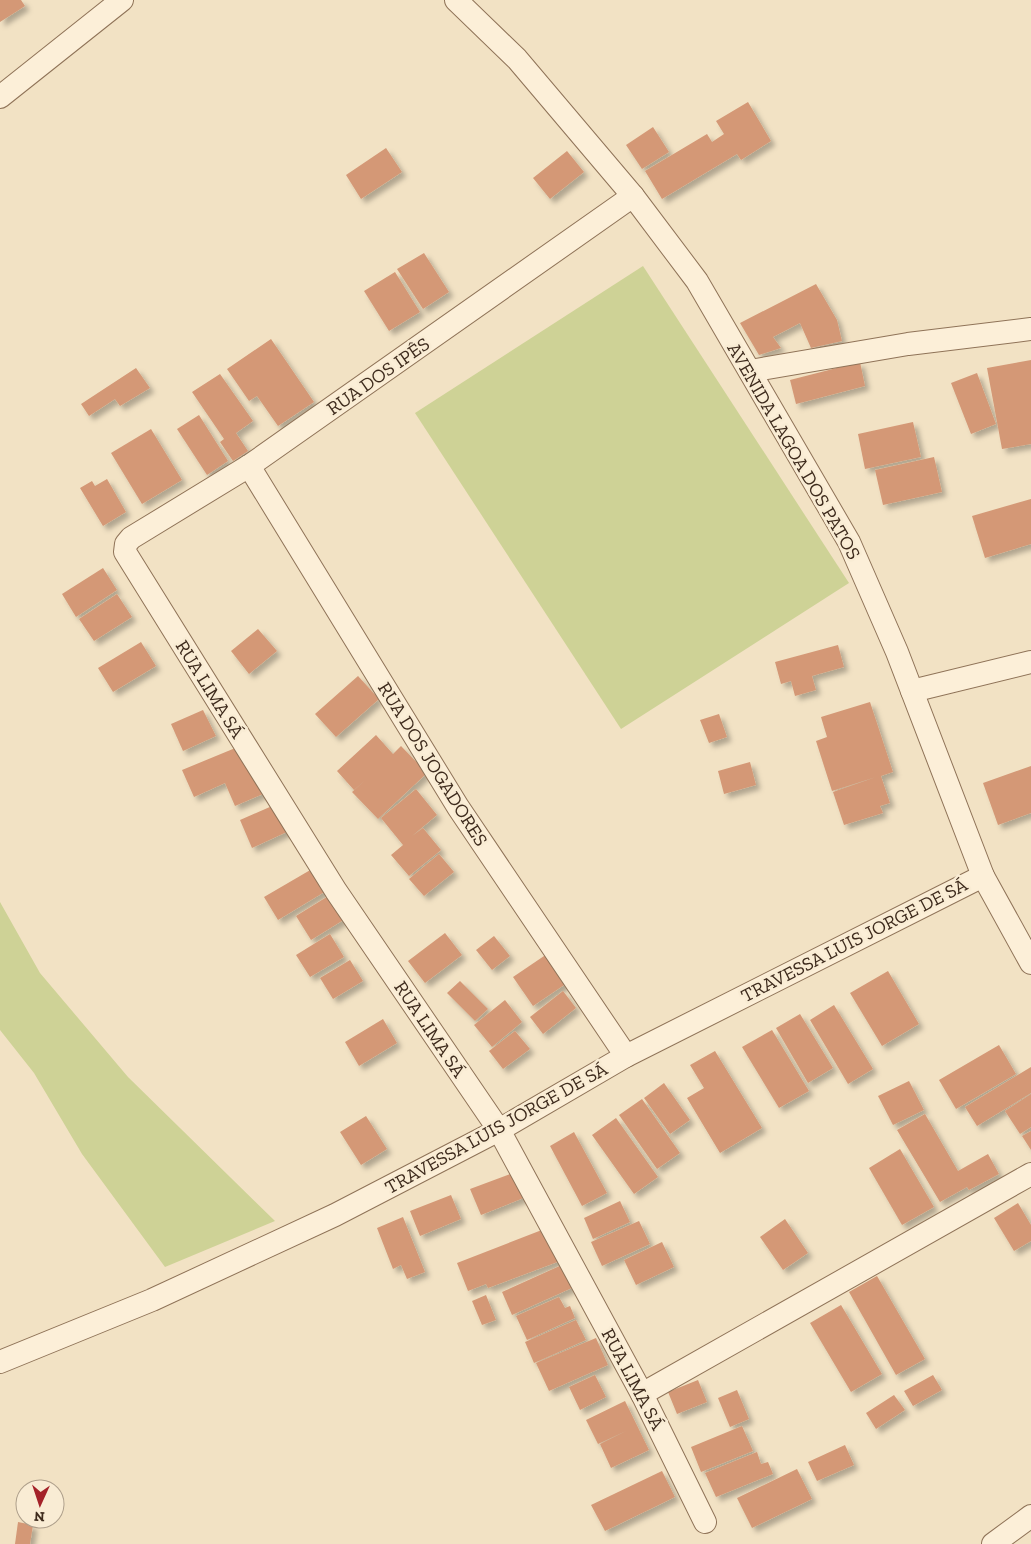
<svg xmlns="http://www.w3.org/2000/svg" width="1031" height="1544" font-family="'Zilla Slab',serif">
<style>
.green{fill:#ced296}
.building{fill:#d49876;filter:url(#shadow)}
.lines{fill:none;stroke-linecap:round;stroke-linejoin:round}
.minor-casing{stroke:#8f7358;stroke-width:24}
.minor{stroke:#fcefd8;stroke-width:22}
.labels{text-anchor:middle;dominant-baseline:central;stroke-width:5;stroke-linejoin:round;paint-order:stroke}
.street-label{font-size:19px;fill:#3e2b1d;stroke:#f9ecd4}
</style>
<defs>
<filter id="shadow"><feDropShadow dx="4.5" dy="4.5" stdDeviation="2.5" flood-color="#0004"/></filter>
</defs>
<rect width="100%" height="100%" fill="#f2e2c4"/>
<g class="green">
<polygon points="643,266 849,583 621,729 415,413"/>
<polygon points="0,902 40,973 128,1077 275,1221 165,1267 82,1154 34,1073 0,1030"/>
</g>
<g class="building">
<polygon points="0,0 21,0 25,6 0,22"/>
<polygon points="748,102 771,141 741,160 737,154 662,199 645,171 707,134 712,142 724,134 716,121"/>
<polygon points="653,127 669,152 642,169 626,145"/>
<polygon points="386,148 402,172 361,199 346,175"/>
<polygon points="567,151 584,172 550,199 533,178"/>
<polygon points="424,253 449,292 423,309 397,269"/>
<polygon points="395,272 420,312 389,331 364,291"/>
<polygon points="816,284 837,320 842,341 811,348 800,323 773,337 781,348 759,355 740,323"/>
<polygon points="271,339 314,402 278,426 257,396 249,401 227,369"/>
<polygon points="1031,360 1031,444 1002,449 987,368"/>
<polygon points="860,362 865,386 796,404 790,380"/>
<polygon points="136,368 150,388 120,406 115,399 89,416 81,404"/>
<polygon points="977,373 996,424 971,434 951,383"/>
<polygon points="220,374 253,421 236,433 248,451 233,461 220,442 224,439 192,392"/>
<polygon points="199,415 228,461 207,475 177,429"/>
<polygon points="913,422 921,457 865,469 858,434"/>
<polygon points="151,429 182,480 142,504 111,453"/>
<polygon points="934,457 942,492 883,505 875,470"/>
<polygon points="107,479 126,512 103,526 80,488 92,481 95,486"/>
<polygon points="1031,499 1031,544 985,558 972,516"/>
<polygon points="103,568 117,590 76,617 62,594"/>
<polygon points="117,594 132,617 94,641 79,619"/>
<polygon points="258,629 277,651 249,674 231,651"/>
<polygon points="141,642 156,666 113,692 98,668"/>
<polygon points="838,645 844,667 812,676 816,690 795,696 791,681 781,684 775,662"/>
<polygon points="358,676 379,699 336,737 315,714"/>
<polygon points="870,702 893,772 881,776 890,803 880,806 883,813 844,825 833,792 876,777 832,791 816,741 827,737 821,717"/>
<polygon points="203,710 216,736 183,751 171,724"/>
<polygon points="719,714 727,737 709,743 700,720"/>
<polygon points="376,735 393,754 401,746 427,773 378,819 352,792 369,777 354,790 337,771"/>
<polygon points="245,744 270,791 235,806 225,783 194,797 182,770"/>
<polygon points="750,762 756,785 724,794 718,771"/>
<polygon points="1031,766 1031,813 998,825 983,783"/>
<polygon points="416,789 437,815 412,836 423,828 441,850 409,876 391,855 403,845 381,818"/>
<polygon points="279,803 291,830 252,848 240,820"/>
<polygon points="439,854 454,872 424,896 409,879"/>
<polygon points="312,869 326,891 278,920 264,897"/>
<polygon points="330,895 345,919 311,940 296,916"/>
<polygon points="445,933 462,955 425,983 408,961"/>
<polygon points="330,934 344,957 310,977 296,955"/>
<polygon points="494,936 510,956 492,970 476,950"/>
<polygon points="547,954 567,983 533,1006 513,977"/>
<polygon points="350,960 363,981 333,999 320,978"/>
<polygon points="888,971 919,1024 882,1046 850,993"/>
<polygon points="460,981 488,1009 475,1021 447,993"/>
<polygon points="563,991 576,1008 543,1034 530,1017"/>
<polygon points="505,1000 522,1022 492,1047 474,1025"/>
<polygon points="834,1005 873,1069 848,1084 810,1020"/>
<polygon points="800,1014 833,1068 808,1083 776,1028"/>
<polygon points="383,1019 397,1043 359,1066 345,1042"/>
<polygon points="772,1030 809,1091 779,1108 742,1047"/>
<polygon points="515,1031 530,1049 503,1069 489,1051"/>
<polygon points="999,1045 1016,1074 956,1109 939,1080"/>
<polygon points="715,1051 762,1128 720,1153 687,1098 704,1088 690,1065"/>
<polygon points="1031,1067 1031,1093 977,1126 965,1107"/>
<polygon points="909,1081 924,1110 893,1125 878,1096"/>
<polygon points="664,1083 690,1120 670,1134 644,1098"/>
<polygon points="1031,1094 1031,1127 1020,1134 1005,1111"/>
<polygon points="642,1099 680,1153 657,1169 619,1115"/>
<polygon points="925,1114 958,1171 988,1154 999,1174 969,1190 967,1187 940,1202 897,1130"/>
<polygon points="366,1116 387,1149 361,1165 340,1132"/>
<polygon points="616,1118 658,1177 634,1194 592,1135"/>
<polygon points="1031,1131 1031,1150 1022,1136"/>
<polygon points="574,1132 607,1193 582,1206 550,1146"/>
<polygon points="900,1149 934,1207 902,1225 869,1168"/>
<polygon points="521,1170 531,1195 481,1215 470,1189"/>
<polygon points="451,1195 461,1219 420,1236 410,1211"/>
<polygon points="620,1201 630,1222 593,1239 584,1218"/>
<polygon points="1018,1203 1031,1225 1031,1241 1014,1251 994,1218"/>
<polygon points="403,1217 425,1272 407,1279 401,1265 393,1269 377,1228"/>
<polygon points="785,1219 808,1253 783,1270 760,1237"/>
<polygon points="639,1221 650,1244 602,1266 591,1242"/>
<polygon points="547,1228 560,1261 488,1288 486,1284 468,1291 457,1263"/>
<polygon points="662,1242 674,1267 636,1285 624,1260"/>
<polygon points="564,1264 574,1287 512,1315 502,1292"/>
<polygon points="877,1276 925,1359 896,1375 849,1292"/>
<polygon points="486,1295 496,1320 482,1325 472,1301"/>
<polygon points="559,1297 565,1308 570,1306 575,1318 527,1340 516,1316"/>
<polygon points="841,1305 882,1374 851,1392 810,1323"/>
<polygon points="576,1320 586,1340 534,1363 525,1342"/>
<polygon points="596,1338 608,1365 549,1391 536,1363"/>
<polygon points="595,1375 606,1397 580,1410 569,1387"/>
<polygon points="933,1375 942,1390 913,1406 904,1391"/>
<polygon points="698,1380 707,1402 677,1414 668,1392"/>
<polygon points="737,1390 749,1419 730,1427 718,1398"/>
<polygon points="894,1395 905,1410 876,1429 866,1413"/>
<polygon points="625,1401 649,1450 611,1468 600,1444 626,1431 598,1444 586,1420"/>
<polygon points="742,1426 753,1451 701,1472 691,1447"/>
<polygon points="845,1445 854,1465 817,1481 808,1462"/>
<polygon points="757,1452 761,1464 768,1462 773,1474 716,1497 705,1473"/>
<polygon points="797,1469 812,1499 752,1528 737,1498"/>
<polygon points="662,1471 675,1497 605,1531 591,1505"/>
<polygon points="18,1522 33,1525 30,1544 15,1544"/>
</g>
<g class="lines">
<defs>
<g id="minor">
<polyline points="456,0 517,59 633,196 697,281 849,542 897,652 983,876 1031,963"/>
<polyline points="0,97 122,0"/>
<polyline points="633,196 249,466 131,538 126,544 125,552 336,891 499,1130 642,1394 705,1522"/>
<polyline points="750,371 908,344 1031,329"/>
<polyline points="249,466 458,807 626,1056"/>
<polyline points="912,691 1031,662"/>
<polyline points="0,1362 152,1300 335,1215 499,1130 626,1056 983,876"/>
<polyline points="642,1394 1031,1174"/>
<polyline points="993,1544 1031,1516"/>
</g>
</defs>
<use href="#minor" class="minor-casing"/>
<use href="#minor" class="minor"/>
</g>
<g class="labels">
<g class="street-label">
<text transform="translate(378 376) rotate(-35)">RUA DOS IPÊS</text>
<text transform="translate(794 451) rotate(60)">AVENIDA LAGOA DOS PATOS</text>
<text transform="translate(210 689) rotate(58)">RUA LIMA SÁ</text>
<text transform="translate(433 764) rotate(58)">RUA DOS JOGADORES</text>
<text transform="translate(854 940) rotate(-27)">TRAVESSA LUIS JORGE DE SÁ</text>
<text transform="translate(430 1029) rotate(56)">RUA LIMA SÁ</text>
<text transform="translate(496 1128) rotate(-29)">TRAVESSA LUIS JORGE DE SÁ</text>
<text transform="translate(633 1379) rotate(62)">RUA LIMA SÁ</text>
</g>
</g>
<g transform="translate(40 1504) rotate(183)"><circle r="24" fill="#f9ecd4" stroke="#ae9f8b"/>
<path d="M0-4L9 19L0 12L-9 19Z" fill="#a42229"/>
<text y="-8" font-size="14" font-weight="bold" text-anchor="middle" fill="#3e2b1d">N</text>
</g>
</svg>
